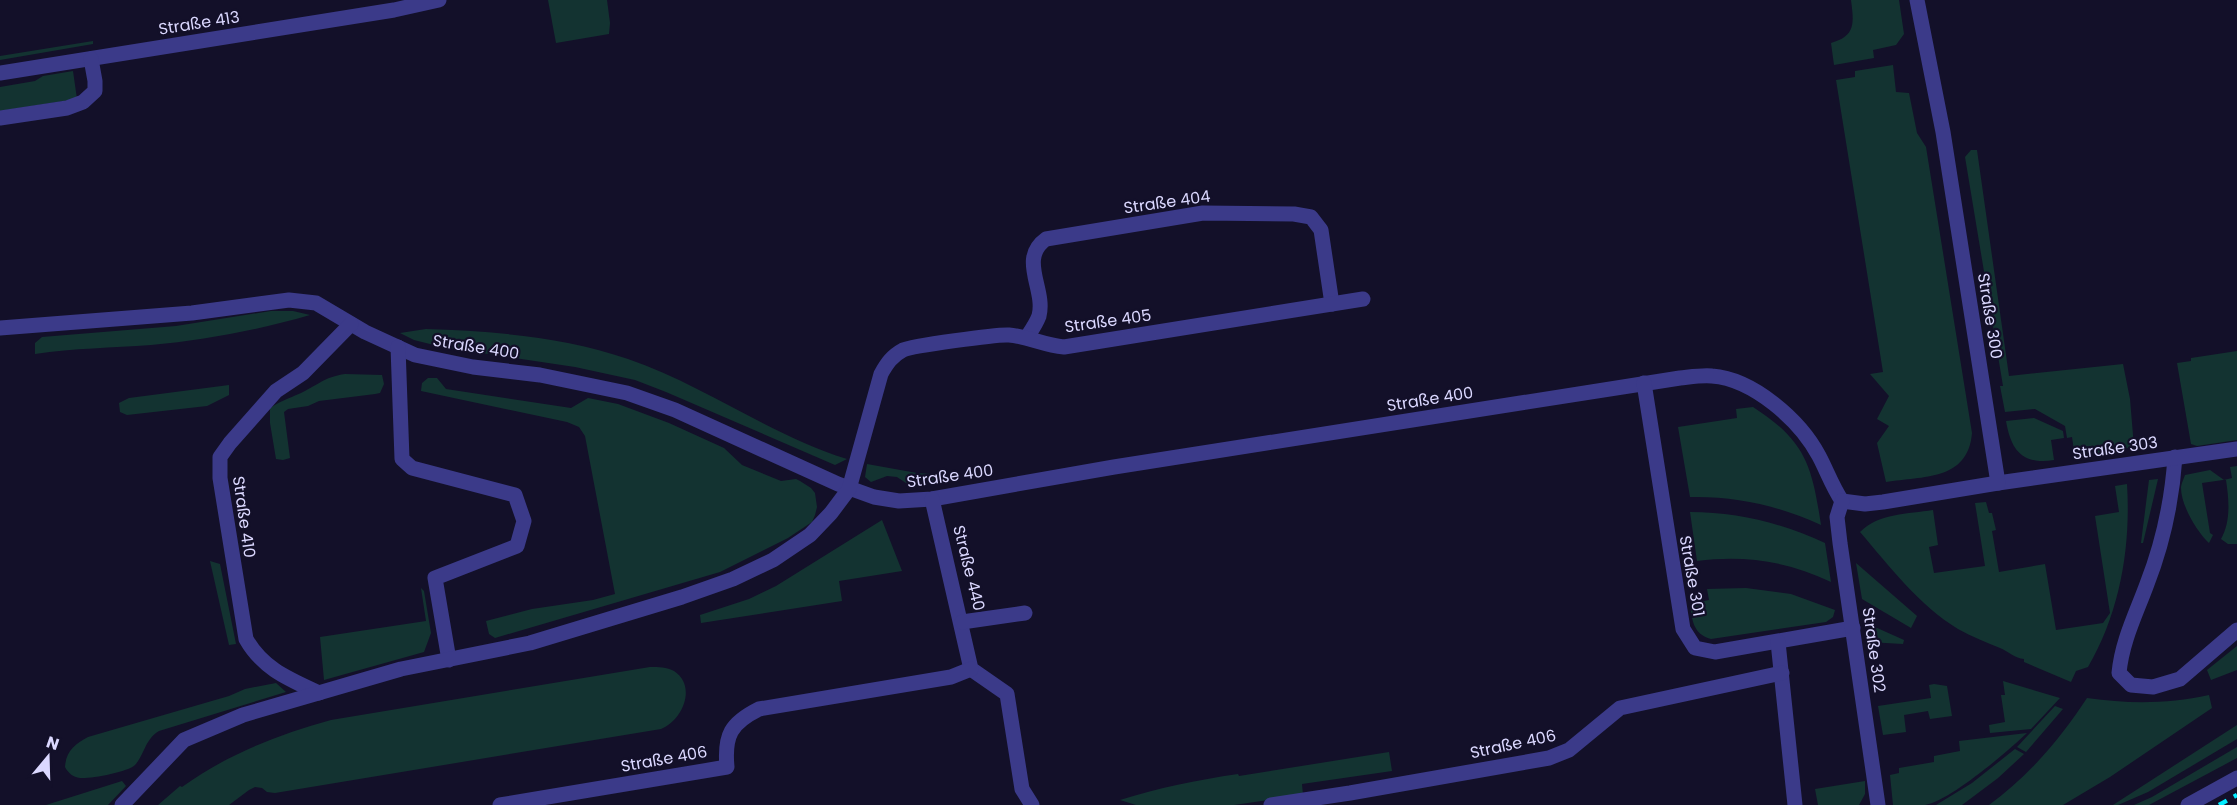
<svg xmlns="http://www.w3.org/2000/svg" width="2237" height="805" font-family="Poppins,sans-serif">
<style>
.green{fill:#133331}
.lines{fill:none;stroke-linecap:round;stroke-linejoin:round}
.minor{stroke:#3b3a89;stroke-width:15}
.rail{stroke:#04ecff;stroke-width:4.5;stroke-dasharray:9 8;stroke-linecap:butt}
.labels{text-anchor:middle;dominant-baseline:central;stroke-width:4.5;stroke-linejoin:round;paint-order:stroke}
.street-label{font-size:16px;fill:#dbd8ff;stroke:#131029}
</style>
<rect width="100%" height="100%" fill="#131029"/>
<g class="green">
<polygon points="548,0 607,0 610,23 609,34 556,43"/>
<path d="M1851 0H1899L1904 34 1896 45 1873 50 1874 58 1834 65 1831 43C1856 36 1854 23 1851 0Z"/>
<polygon points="93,41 93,44 0,60 0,56"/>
<path d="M1893 65 1896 92 1909 93 1917 133 1926 147 1972 433C1968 481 1923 476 1886 482L1877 443 1889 426 1877 419 1889 396 1870 374 1883 372 1836 80 1855 77V71Z"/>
<polygon points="73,71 77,99 0,111 0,87 35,81 43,76"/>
<polygon points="1971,150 1977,150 2009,376 2123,364 2130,399 2134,447 2075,457 2072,437 2067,438 2065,426 2035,409 2005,412 2000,386 2003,386 1965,157"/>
<path d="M271 311H293L310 315C258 330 205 340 151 345 112 348 74 348 35 354V343L42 337 176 326Z"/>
<path d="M426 329C492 331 565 337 628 359 704 385 770 435 847 459L835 465 666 392 635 380 575 367 442 347 414 340 400 333Z"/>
<polygon points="2237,351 2237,440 2197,446 2191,444 2177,363 2191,361 2191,358"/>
<path d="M345 374 382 375 384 384 380 393 375 394 319 401 308 406 288 409 284 412 290 458 283 460 276 459 270 423V408C282 400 293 397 305 391 322 382 326 377 345 374Z"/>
<polygon points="428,378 437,378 446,389 571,408 588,398 618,404 669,423 724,448 742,465 781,481 796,479 800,481 811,488 815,493 817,507 815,515 812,522 788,538 720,572 495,638 489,634 486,621 532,609 593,600 615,594 585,436 579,427 567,422 421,391 422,383"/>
<polygon points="229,385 229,395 207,406 127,415 120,412 119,403 129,398"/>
<path d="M1753 407C1806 441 1812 466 1821 525 1779 506 1737 496 1690 497L1678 427 1737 418 1736 409Z"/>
<path d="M2034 418 2063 431 2064 438 2051 440 2054 460C2022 465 2011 450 2006 421Z"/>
<polygon points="867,464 917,473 946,475 918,487 909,485 897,477 887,476 871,482 865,477"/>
<path d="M2237 466V544H2228L2221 539C2231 522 2229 499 2226 480H2223L2202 483 2210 533 2213 535 2209 543C2197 532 2181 505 2181 488 2181 484 2184 478 2185 475L2210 470 2224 480 2232 478 2230 467Z"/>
<polygon points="2158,479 2143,543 2141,543 2149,480"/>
<path d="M2127 484C2131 547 2120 612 2088 667L2076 671 2071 682 2024 662V659C2015 658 2009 652 2000 648 1986 642 1972 637 1958 629 1919 605 1890 567 1860 532 1879 513 1908 514 1933 510L1938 545 1929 547 1934 573 1985 566 1975 503 1986 502 1989 513H1992L1996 530 1992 531 1999 572 2045 564 2056 630 2103 623 2110 613 2095 516 2119 512 2115 486Z"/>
<path d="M1690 512C1738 512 1781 523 1825 543L1831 582C1788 561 1744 555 1697 561Z"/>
<polygon points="882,520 902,571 839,581 842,601 701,623 700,615 749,599 776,586"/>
<polygon points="210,561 220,564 236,644 229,645"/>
<polygon points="1856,563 1917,616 1911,628 1862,599"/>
<polygon points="421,588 424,591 431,633 424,652 324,680 320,637 426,621"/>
<path d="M1746 588 1791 594 1835 610 1833 617 1826 622 1711 639C1693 634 1692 620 1690 604L1709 600 1707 589Z"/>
<polygon points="1866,623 1904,640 1903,644 1868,642"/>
<polygon points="2237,646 2237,670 2211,680 2207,670"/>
<path d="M650 667C658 667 667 667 674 671 697 686 683 720 661 729L287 791 275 793 267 792 262 788 255 787 249 790 229 805H158L180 786 182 787C228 754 277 735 331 720Z"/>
<polygon points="2003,681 2060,698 2031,729 1990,733 1989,725 2005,722 2001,695 2005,695"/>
<path d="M276 683 286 692 159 731C145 739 145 754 135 765 128 772 90 779 80 778 73 777 68 773 65 767 66 751 75 744 88 737L229 696 245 689Z"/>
<polygon points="1934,684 1947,686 1952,716 1930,719 1928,711 1904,715 1906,732 1883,735 1878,706 1931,698 1929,685"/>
<path d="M2209 695 2212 708 2110 777 2063 805H1989C2029 776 2060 739 2087 698 2129 704 2168 704 2209 695Z"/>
<polygon points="2055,706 2063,709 2026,752 2017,747"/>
<polygon points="2237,725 2237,739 2148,792 2118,805 2113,805"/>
<path d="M2027 733C2008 751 1950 801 1925 805 1915 805 1903 805 1893 805L1890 775 1899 773V768L1934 762V756L1960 751 1959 741Z"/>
<polygon points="2237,747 2237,758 2149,805 2134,805 2152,797"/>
<polygon points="2015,749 2024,754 1998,778 1962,805 1936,805 1972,783"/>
<path d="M1389 752 1392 771 1302 784 1303 795 1234 805H1136L1120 800C1158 788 1197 780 1238 774L1239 776Z"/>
<polygon points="122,781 126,786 108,805 46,805"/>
<polygon points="1865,781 1865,794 1859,805 1818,805 1815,789"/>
</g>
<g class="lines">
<g class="minor">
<polyline points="0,73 394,10 439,0"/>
<polyline points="0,118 67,108 83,102 95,91 95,81 91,59"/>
<path d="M0 328 192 313 289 300 316 303 365 332 415 355 473 367 540 375 627 393 675 410 838 484 874 497 899 501 932 499 1114 467 1680 378C1690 377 1702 375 1712 376 1753 379 1800 420 1819 456 1827 471 1832 486 1842 501"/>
<path d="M1027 337C1031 331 1036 324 1039 316 1046 289 1018 259 1046 239L1203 213 1294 214 1311 217 1321 230 1332 304"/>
<polyline points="398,347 402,459 412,468 515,495 524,521 517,546 435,578 449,660"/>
<polyline points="1644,383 1683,629 1695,648 1715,652 1853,628"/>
<path d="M2175 457C2172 501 2163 543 2147 584 2136 614 2122 641 2119 673L2131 685 2153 687 2180 679 2237 630"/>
<polyline points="1998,483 2237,449"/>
<polyline points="932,499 971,669 1007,694 1022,789 1032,805"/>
<polyline points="1842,501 1865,504 1883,502 1998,483 1943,132 1917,0"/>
<polyline points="1842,501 1837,517 1840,543 1878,805"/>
<polyline points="962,622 1025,613"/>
<polyline points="1778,642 1795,805"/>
<path d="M319 693C289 679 263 669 246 639L220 478V457L230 443 276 391 303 373 351 324"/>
<path d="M122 805 184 740 243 715 401 669 530 643 682 597 733 579 773 560 810 535 831 513 849 489 881 374C887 363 892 356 903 350 911 346 998 334 1009 335 1030 337 1043 345 1064 347L1363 299"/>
<path d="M500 805 727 767C724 735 731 723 759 709L951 677 971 669"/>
<polyline points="1271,805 1350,793 1549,758 1569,750 1620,708 1782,673"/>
<polyline points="2188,805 2237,778"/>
</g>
<polyline class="rail" points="2219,805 2237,795"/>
</g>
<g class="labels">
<g class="street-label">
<text transform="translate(199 23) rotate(-9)">Straße 413</text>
<text transform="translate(1167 202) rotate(-8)">Straße 404</text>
<text transform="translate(1990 316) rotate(81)">Straße 300</text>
<text transform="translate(1108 321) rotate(-8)">Straße 405</text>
<text transform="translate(476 347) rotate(9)">Straße 400</text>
<text transform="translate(1430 399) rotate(-9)">Straße 400</text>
<text transform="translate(2115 448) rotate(-8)">Straße 303</text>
<text transform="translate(950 476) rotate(-8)">Straße 400</text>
<text transform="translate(244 517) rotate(82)">Straße 410</text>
<text transform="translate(969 568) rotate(76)">Straße 440</text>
<text transform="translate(1692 576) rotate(80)">Straße 301</text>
<text transform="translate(1874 650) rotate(82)">Straße 302</text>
<text transform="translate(1513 744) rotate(-12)">Straße 406</text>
<text transform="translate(664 759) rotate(-10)">Straße 406</text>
</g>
</g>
<g transform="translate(48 757) rotate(19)" stroke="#131029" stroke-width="4.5" paint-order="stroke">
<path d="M0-4.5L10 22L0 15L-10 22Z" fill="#dbd8ff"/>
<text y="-9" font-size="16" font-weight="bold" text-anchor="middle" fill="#dbd8ff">N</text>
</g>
</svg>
